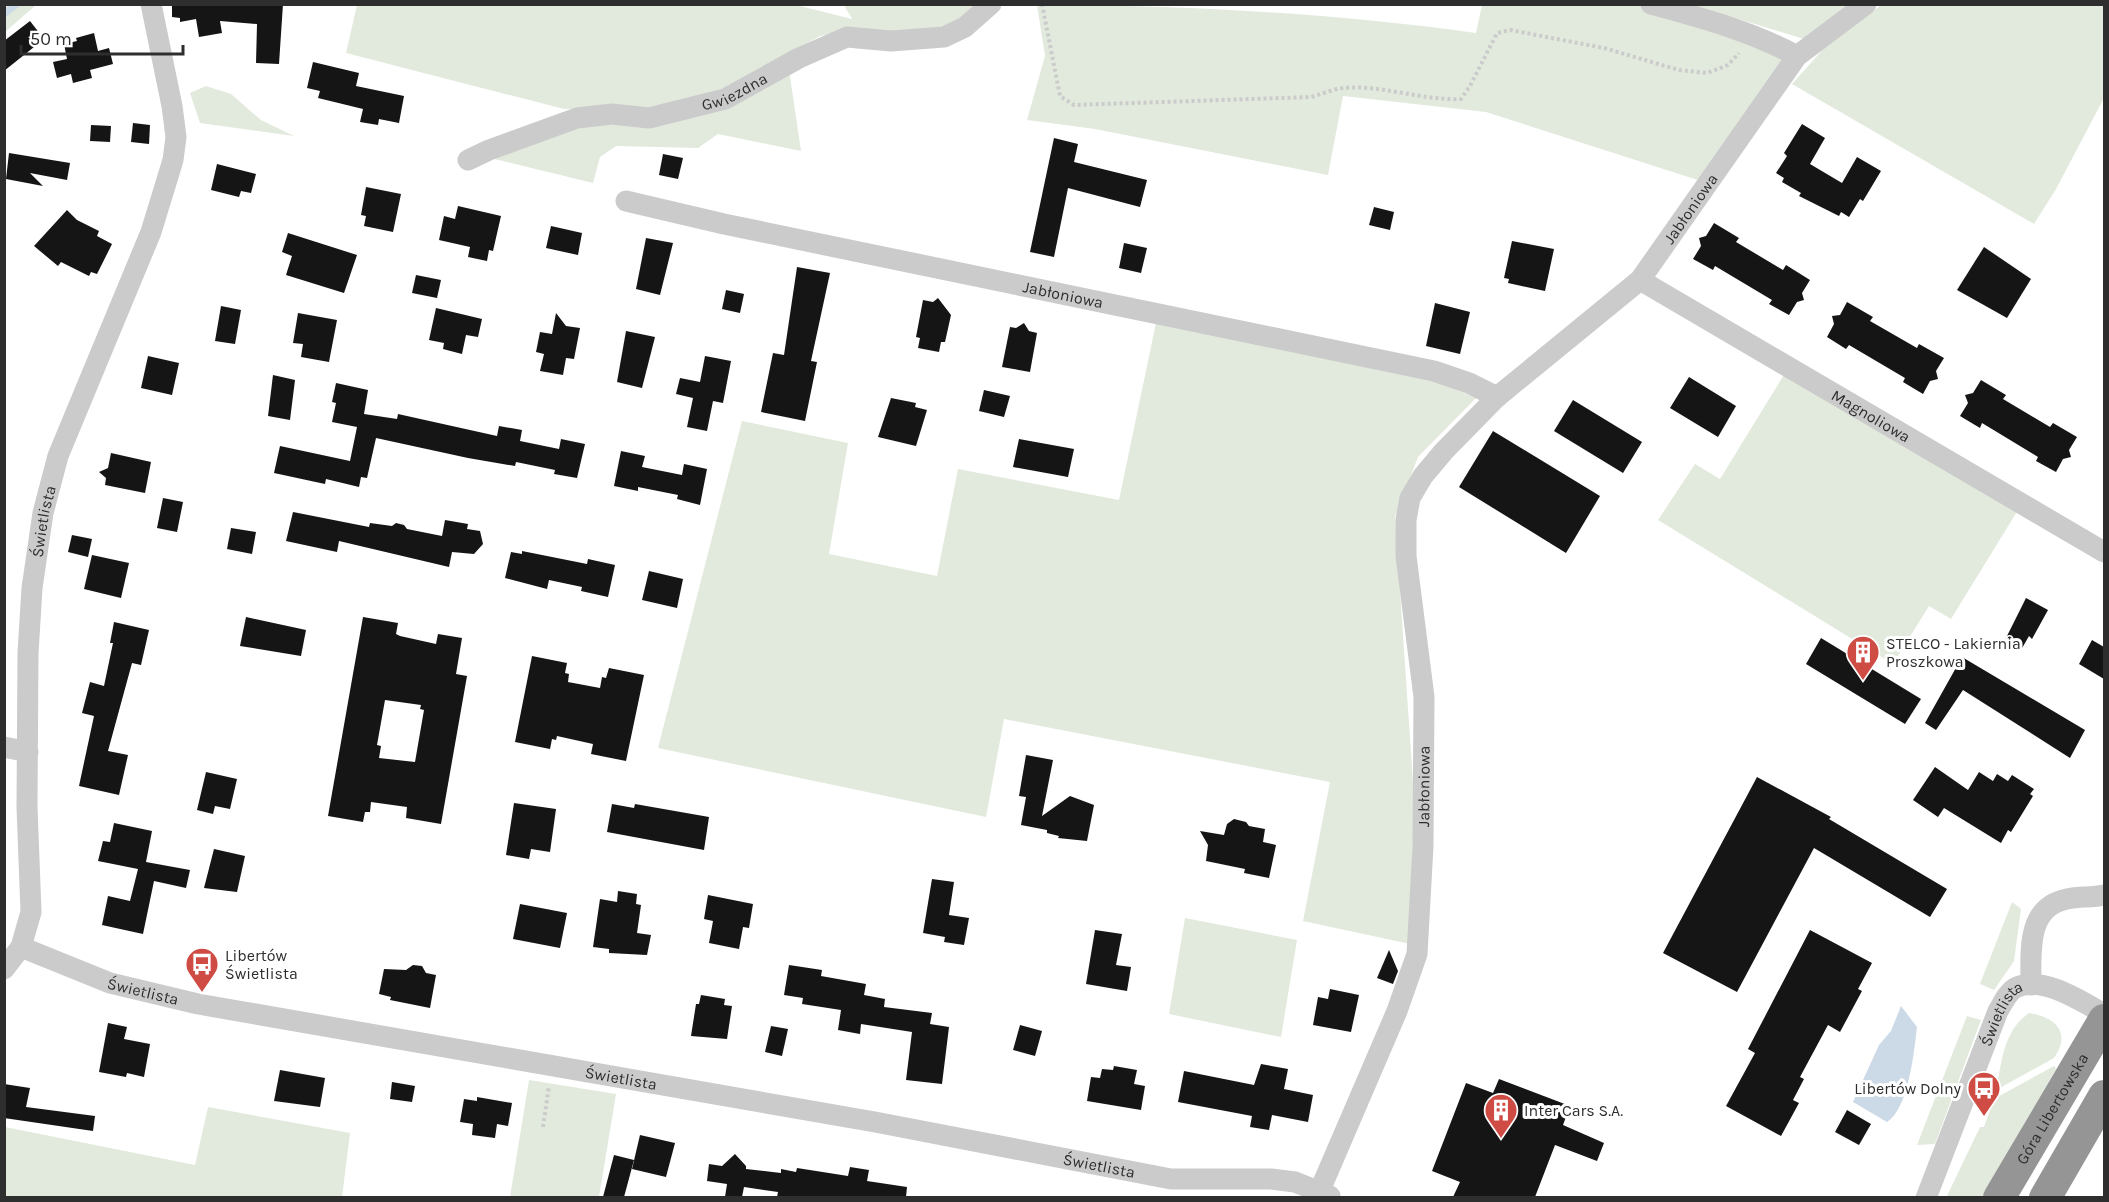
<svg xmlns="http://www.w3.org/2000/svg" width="2109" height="1202" font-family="Karla,sans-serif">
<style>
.green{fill:#e2eadd}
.water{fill:#ccd9e7}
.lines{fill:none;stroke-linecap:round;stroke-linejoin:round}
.stream{stroke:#ccd9e7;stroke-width:7}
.building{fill:#151515;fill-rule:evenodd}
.path{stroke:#cbcbcb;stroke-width:4;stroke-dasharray:3 3;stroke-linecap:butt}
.minor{stroke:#cbcbcb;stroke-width:21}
.highway{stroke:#959595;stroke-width:32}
.labels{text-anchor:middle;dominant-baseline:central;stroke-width:6;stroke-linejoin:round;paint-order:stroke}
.street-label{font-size:16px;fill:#2e2e2e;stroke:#fff}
.poi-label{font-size:16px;fill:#2e2e2e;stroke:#fff;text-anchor:start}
</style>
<rect width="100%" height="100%" fill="#fff"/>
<g class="green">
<polygon points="5,4 36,4 36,5 5,32"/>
<polygon points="792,4 852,19 844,5 974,5 960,20 919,34 856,29 820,36 711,95 672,109 564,109 346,53 357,5"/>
<path d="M1037 5C1183 5 1331 13 1476 33L1482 5H1651L1797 56 1707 183 1486 112 1343 96 1328 175 1095 129 1027 120 1045 56Z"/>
<polygon points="1693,5 1854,5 1807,40"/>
<polygon points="1881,5 2104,5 2104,98 2056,189 2034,224 1792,84 1826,46"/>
<polygon points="789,70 801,151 718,134 698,148 616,146 600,157 593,183 490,158 580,125 674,122"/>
<polygon points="206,86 231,94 261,120 294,136 200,123 190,93"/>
<polygon points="1157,318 1422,375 1476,398 1418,457 1395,517 1414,797 1410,944 1303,921 1330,782 1004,719 986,817 658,748 742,421 848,443 829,554 937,576 958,469 1119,500"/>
<polygon points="1785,373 2018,510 1951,619 1929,606 1893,664 1658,520 1695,464 1720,479"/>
<polygon points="2012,902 2021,909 2014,961 1994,990 1980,984"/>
<polygon points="1185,918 1297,940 1281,1037 1169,1014"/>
<path d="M2029 1013C2055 1017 2072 1032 2054 1058L1996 1090C2002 1062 2003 1031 2029 1013Z"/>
<polygon points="1967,1016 1981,1020 1935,1144 1917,1145"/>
<polygon points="2054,1066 2056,1069 1982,1197 1946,1198 1980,1127 1984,1127 1994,1099"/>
<polygon points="529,1080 616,1094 599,1197 510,1197"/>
<polygon points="208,1107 350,1133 342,1197 5,1197 5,1127 195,1165"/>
</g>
<path class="water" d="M1901 1006 1917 1027C1914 1051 1909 1108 1887 1122L1853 1102 1879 1045 1891 1031Z"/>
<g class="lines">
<polyline class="stream" points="4,14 17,4"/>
</g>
<g class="building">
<polygon points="172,4 283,4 279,64 256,63 257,24 220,21 222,33 199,37 196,19 180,22 180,18 172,17"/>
<polygon points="30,21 44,39 4,71 4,41"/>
<polygon points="94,33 98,51 109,48 113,64 90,70 92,78 73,83 71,74 57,78 53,62 67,59 64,44 77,41 76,38"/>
<polygon points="313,62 359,73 356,86 404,96 399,123 379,119 378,125 360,122 363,109 318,98 320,91 307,88"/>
<polygon points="133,123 150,125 149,144 131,142"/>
<polygon points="1802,124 1825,138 1810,164 1842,183 1857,157 1881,171 1863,201 1860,199 1849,217 1841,212 1839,216 1799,196 1801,193 1782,182 1784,178 1776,173 1787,156 1784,153"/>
<polygon points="91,125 111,126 110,142 90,141"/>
<polygon points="1054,138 1078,144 1074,162 1147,180 1140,207 1068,188 1054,257 1030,252"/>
<polygon points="9,153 70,163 67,180 30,173 43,186 6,179"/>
<polygon points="663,154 683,158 678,179 659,175"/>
<polygon points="217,164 256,174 251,193 241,191 239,197 211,190"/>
<polygon points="366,187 401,194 393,232 364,226 366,216 361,215"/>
<polygon points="458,206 501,216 493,251 489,250 487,261 468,257 470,247 439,240 444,216 455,219"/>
<polygon points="1374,207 1394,212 1390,230 1369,225"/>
<polygon points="67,210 77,220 99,231 97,236 112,244 97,274 91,272 89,276 61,262 58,266 34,246"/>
<polygon points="1714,223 1739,238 1736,242 1783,270 1786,265 1810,280 1802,293 1804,300 1797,302 1789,315 1769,304 1772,300 1715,266 1713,270 1693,259 1701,246 1699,238 1706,236"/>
<polygon points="551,226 582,233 578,255 546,248"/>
<polygon points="288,233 357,255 344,293 286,275 292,256 282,252"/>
<polygon points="646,238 673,243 660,295 636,289"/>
<polygon points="1512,241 1554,249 1545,291 1508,283 1509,279 1504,278"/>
<polygon points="1124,243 1147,248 1141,273 1119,268"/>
<polygon points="1984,247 2031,279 2007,318 1957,290"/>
<polygon points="797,267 830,273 811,361 817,362 805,421 761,412 773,353 784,355"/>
<polygon points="416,275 441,280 437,298 412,293"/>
<polygon points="726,290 744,294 740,313 722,309"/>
<polygon points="938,298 951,315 945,342 941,342 939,352 918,348 920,338 916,337 923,300 933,302"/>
<polygon points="1847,302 1873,317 1870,321 1917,348 1919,344 1944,358 1936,371 1938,379 1930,381 1923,394 1903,382 1905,378 1849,345 1846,349 1827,337 1834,324 1832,316 1840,315"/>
<polygon points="1435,303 1470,312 1460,354 1426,346"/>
<polygon points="221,306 241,310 235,344 215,341"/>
<polygon points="436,308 482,319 478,337 466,335 462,354 443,349 444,343 429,340"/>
<polygon points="298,313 337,320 329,362 301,357 303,344 293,343"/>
<polygon points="556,313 566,326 580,328 574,359 566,358 563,375 540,371 544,354 536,352 540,332 552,334"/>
<polygon points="1024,323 1029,331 1037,333 1030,372 1002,367 1010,327 1016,328"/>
<polygon points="626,331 655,337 642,388 617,382"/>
<polygon points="148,356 179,363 172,395 141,388"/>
<polygon points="705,356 731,361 723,403 713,401 707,431 687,427 693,398 676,394 680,378 700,382"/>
<polygon points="273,375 295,380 290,420 268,416"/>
<polygon points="1689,377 1736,406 1718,437 1670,408"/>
<polygon points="1981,380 2006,395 2003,399 2050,427 2053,423 2077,437 2069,450 2071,457 2063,459 2056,472 2036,461 2038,457 1982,423 1980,428 1960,416 1968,403 1965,395 1973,393"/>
<polygon points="336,383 368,390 364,414 397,419 398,414 497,436 499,426 522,430 520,441 559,449 561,439 585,444 577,478 554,474 555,470 516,462 515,466 468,458 376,438 367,478 361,477 359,487 326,479 325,484 274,473 280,446 350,461 357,427 332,422 336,403 332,402"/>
<polygon points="984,390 1010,396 1004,417 979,411"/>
<polygon points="891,398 916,403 915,407 927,410 916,446 878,437"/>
<polygon points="1573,400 1642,442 1623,473 1554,431"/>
<polygon points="1493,431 1600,496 1566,553 1459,487"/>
<polygon points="1019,439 1074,449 1068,477 1013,467"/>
<polygon points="621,451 645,456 642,467 682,475 684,464 707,469 700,505 677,499 678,495 638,487 638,491 614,486"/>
<polygon points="111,453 151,462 145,493 105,485 106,478 99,472 108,468"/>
<polygon points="163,498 183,502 177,532 157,528"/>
<polygon points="293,512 369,527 370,523 392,526 396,523 404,525 407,529 442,536 445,520 468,524 467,529 480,531 483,544 474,554 452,552 449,567 339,541 337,552 286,541"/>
<polygon points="231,528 256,532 252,554 227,549"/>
<polygon points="72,535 92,539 88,557 68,552"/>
<polygon points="522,551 587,564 588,559 615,565 608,597 581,591 582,587 549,580 547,589 505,578 511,552 522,554"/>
<polygon points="92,555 129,563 121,598 84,589"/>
<polygon points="649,571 683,579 677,608 642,600"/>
<polygon points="2026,598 2048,610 2032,639 2029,636 2021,650 2005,640"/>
<polygon points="246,617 306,630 301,656 240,646"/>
<path d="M363 617 398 623 396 634 400 636 436 644 438 634 462 638 456 674 467 676 441 824 406 818 407 807 371 802 370 812H365L363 822 328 816ZM385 700 421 705 420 709 424 710 415 762 379 758 381 746 377 745Z"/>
<polygon points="114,622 149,630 141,665 132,663 108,751 128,755 119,795 79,786 94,716 82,713 90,682 104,686 113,643 110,643"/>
<polygon points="1821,638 1921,699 1905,724 1806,664"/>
<polygon points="2092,640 2104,647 2104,679 2079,664"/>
<polygon points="532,656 567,663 565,673 569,674 568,682 600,688 602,677 606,678 609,668 644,675 626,761 591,754 593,744 557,736 556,740 552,739 550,749 515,742"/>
<polygon points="1962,657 2085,730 2070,758 1963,690 1936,730 1925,723"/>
<polygon points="1026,755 1053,760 1042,816 1070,796 1094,805 1087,841 1058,838 1059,836 1047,833 1047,830 1021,825 1026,797 1019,796"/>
<polygon points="1935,767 1968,790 1979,772 1993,781 1997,774 2008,781 2012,775 2034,789 2030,794 2033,796 2011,832 2008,830 2001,843 1944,808 1938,817 1913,800"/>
<polygon points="206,772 237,779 230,809 215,806 213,814 197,810"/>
<polygon points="1757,777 1831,817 1829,819 1947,889 1930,917 1814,848 1737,992 1663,953"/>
<polygon points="514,803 556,809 550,852 531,849 529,859 506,855"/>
<polygon points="612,804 634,808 635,804 709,817 704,850 607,832"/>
<polygon points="1234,819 1246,822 1249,826 1265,829 1263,842 1276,845 1269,878 1244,873 1245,869 1206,861 1208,845 1200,831 1224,835 1227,824"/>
<polygon points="114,823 152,831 146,862 190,870 186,888 154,881 143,934 102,925 108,896 130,901 138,869 98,861 103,841 110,842"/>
<polygon points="214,849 245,856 237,892 204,888"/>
<polygon points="932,879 954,882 949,915 969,918 964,945 944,942 945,937 923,933"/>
<polygon points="618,891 637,894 636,904 641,905 637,933 651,935 647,955 609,953 609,949 593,947 600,899 617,902"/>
<polygon points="708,895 753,904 749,928 743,927 739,949 709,943 713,921 704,919"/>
<polygon points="520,904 567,913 560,948 513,939"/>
<polygon points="1095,930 1122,934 1116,965 1131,967 1127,991 1086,984"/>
<polygon points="1810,930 1872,963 1858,989 1862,991 1840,1032 1828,1025 1800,1077 1804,1079 1793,1100 1799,1103 1781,1136 1726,1106 1755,1053 1748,1049"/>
<polygon points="1389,950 1398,971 1393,984 1377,978"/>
<polygon points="413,965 422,966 426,973 436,975 430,1008 390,1000 391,997 379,994 384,969 406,970"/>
<polygon points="789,965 822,970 821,976 866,984 864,995 885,999 884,1007 932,1013 930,1024 949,1027 942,1084 906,1080 912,1032 861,1024 860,1034 838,1030 841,1010 802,1004 803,998 784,995"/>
<polygon points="1330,989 1359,995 1351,1032 1313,1025 1318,997 1328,999"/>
<polygon points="701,995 725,999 724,1005 732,1006 727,1039 691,1036 696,1004 699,1004"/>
<polygon points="108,1023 127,1027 124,1039 150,1044 144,1077 127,1073 126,1077 99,1072"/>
<polygon points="1020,1025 1042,1031 1035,1056 1013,1050"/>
<polygon points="771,1026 788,1029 782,1056 765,1052"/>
<polygon points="1261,1064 1288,1069 1284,1089 1313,1095 1308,1122 1272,1115 1269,1130 1250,1127 1252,1116 1178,1102 1184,1071 1254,1085"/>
<polygon points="1114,1066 1137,1070 1134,1084 1145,1086 1141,1110 1087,1101 1091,1077 1100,1078 1102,1069 1113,1070"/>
<polygon points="280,1070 325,1078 320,1107 274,1101"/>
<polygon points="1499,1079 1570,1106 1563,1125 1604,1143 1597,1161 1555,1145 1535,1197 1453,1197 1460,1182 1432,1171 1466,1083 1493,1093"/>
<polygon points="392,1082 415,1086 412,1102 390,1099"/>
<polygon points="4,1084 30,1088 26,1107 95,1116 93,1131 4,1118"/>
<polygon points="477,1097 512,1103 508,1126 497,1124 495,1138 472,1135 473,1124 460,1122 464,1099 477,1101"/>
<polygon points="1847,1110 1871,1124 1859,1145 1835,1132"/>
<polygon points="640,1135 675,1143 666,1177 632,1169"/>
<polygon points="735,1154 746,1166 746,1169 781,1173 781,1169 796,1172 797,1168 848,1176 850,1167 869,1170 867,1181 907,1187 906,1197 777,1197 778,1192 744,1187 742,1197 725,1197 727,1184 707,1181 709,1164 722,1166"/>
<polygon points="614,1155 634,1160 624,1197 603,1197"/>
</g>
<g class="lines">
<g class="path">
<path d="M1042 4 1060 96 1074 105 1311 97C1322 94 1333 89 1343 88 1380 84 1422 101 1461 99L1470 86 1497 33 1510 30 1604 48 1679 70 1707 73 1728 65 1739 53"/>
<polyline points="543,1127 549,1086"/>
</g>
<g class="minor">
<path d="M1651 4C1702 18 1751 31 1797 56"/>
<path id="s1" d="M468 160 489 150 577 118 612 114 649 118 725 99 799 58 847 37 891 41 944 37 965 27 991 4"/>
<path id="s2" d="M626 201 724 224 1434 371 1469 383 1497 397"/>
<path id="s3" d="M1640 280 2104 552"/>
<polyline points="4,747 28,752"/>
<path id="s4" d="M21 947 110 983 198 1004 875 1122 1171 1179H1271L1295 1182 1330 1196"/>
<path id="s5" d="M4 969 21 947 31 912 27 807 28 653 32 588 43 513 58 456 151 232 173 160 176 137 172 106 151 4"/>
<path d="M2031 985C2031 952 2026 907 2067 899 2079 896 2092 898 2104 895"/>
<path id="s6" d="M1320 1190 1397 1011 1417 954 1423 846 1424 697 1406 556V520L1410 498 1423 476 1444 451 1497 397 1640 280 1797 56 1866 4"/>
<path id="s7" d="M1926 1198 1998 1011C2003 1003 2007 993 2015 988 2041 974 2083 1002 2104 1014"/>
</g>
<g class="highway">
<path id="s8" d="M1999 1198 2104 1020"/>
<polyline points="2045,1198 2104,1096"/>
</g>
</g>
<defs>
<symbol id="building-pin" viewBox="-11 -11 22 30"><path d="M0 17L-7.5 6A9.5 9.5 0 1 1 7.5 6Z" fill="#cf4c45" stroke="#fff"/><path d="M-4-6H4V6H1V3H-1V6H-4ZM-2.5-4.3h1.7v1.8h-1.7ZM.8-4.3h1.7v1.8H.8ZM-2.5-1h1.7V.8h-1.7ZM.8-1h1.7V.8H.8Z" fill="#fff"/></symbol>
<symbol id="bus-pin" viewBox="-11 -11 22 30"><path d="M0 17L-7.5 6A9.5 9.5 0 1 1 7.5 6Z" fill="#cf4c45" stroke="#fff"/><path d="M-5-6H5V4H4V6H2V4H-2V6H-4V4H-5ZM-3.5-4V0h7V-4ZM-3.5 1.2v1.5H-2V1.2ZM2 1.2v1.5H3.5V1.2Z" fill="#fff"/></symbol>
</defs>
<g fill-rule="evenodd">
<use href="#building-pin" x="1844" y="633" width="38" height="52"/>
<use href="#bus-pin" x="183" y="945" width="38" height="52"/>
<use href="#bus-pin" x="1965" y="1069" width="38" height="52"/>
<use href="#building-pin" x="1482" y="1091" width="38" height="52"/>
</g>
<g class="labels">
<g class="street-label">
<text stroke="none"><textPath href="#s1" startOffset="279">Gwiezdna</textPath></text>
<text stroke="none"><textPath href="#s6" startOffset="1119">Jabłoniowa</textPath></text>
<text stroke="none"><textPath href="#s2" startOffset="447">Jabłoniowa</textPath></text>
<text stroke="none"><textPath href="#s3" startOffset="268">Magnoliowa</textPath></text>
<text stroke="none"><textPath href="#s5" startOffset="456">Świetlista</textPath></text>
<text stroke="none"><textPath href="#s6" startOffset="423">Jabłoniowa</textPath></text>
<text stroke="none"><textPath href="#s4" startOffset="130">Świetlista</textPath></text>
<text stroke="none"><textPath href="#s7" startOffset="200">Świetlista</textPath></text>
<text stroke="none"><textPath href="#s4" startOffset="616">Świetlista</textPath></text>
<text stroke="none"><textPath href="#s8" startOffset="104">Góra Libertowska</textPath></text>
<text stroke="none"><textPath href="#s4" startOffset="1102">Świetlista</textPath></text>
</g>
<g class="poi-label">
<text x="1886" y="643">STELCO - Lakiernia<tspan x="1886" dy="18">Proszkowa</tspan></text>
<text x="225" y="955">Libertów<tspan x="225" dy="18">Świetlista</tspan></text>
<text x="1961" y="1088" text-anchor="end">Libertów Dolny</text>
<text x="1524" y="1110">Inter Cars S.A.</text>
</g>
</g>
<rect width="2109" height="1202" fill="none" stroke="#2e2e2e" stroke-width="12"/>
<path d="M21 45v9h162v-9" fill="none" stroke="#2e2e2e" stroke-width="3"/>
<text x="30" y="45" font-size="18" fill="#2e2e2e" stroke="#ffffff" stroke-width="4.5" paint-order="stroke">50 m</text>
</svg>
